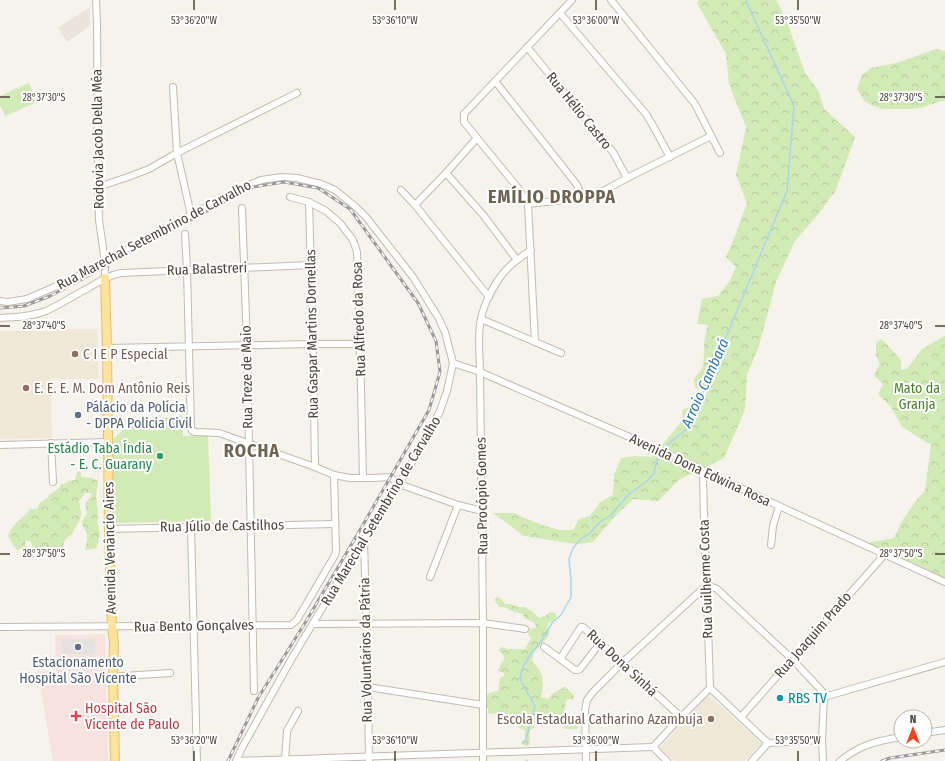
<svg xmlns="http://www.w3.org/2000/svg" width="945" height="761" font-family="'Fira Sans Condensed',sans-serif">
<style>
.residential{fill:#eae5da}
.education{fill:#efe8d6}
.medical{fill:#f6e3e0}
.forest{fill:url(#forest-crowns)}
.pitch{fill:#d2eab5}
.parking{fill:#e5e3e0}
.lines{fill:none;stroke-linecap:round;stroke-linejoin:round}
.stream{stroke:#a9d4f2;stroke-width:1.5}
.minor-casing{stroke:#c2bbae;stroke-width:8}
.major-casing{stroke:#e6c16a;stroke-width:10}
.minor{stroke:#fff;stroke-width:6}
.major{stroke:#ffe39c;stroke-width:8}
.rail-casing{stroke:#9a9a9a;stroke-width:3}
.rail{stroke:#fff;stroke-width:1.5;stroke-dasharray:4.5;stroke-linecap:butt}
.ticks{fill:none;stroke:#4b4439;stroke-width:1.5}
.education-dot{fill:#8d6e63;stroke:#fff;stroke-width:1.5}
.service-dot{fill:#5c6f8a;stroke:#fff;stroke-width:1.5}
.leisure-dot{fill:#2e9e5b;stroke:#fff;stroke-width:1.5}
.culture-dot{fill:#0f9aa8;stroke:#fff;stroke-width:1.5}
.health-dot{fill:#e0444e;stroke:#fff;stroke-width:1.5}
.labels{text-anchor:middle;dominant-baseline:central;stroke-width:4;stroke-linejoin:round;paint-order:stroke}
.street-label{font-size:14px;fill:#4b4439;stroke:#fff}
.education-label{font-size:14px;fill:#785e54;stroke:#fff;text-anchor:start}
.park-label{font-size:14px;fill:#4a7f2a;stroke:#fff}
.service-label{font-size:14px;fill:#4e5e75;stroke:#fff;text-anchor:start}
.leisure-label{font-size:14px;fill:#27864d;stroke:#fff;text-anchor:end}
.culture-label{font-size:14px;fill:#0d838f;stroke:#fff;text-anchor:start}
.health-label{font-size:14px;fill:#be3a42;stroke:#fff;text-anchor:start}
.water-label{font-size:15px;font-style:italic;fill:#2e7ab2;stroke:#fff}
.district-label{font-size:18px;font-weight:bold;letter-spacing:1px;fill:#6e6250;stroke:#fff}
.ticks-label{font-size:10px;text-anchor:middle;fill:#4b4439;stroke:#fff;stroke-width:4;stroke-linejoin:round;paint-order:stroke}
</style>
<defs>
<pattern id="forest-crowns" width="20" height="18" patternUnits="userSpaceOnUse"><rect width="20" height="18" fill="#d2eab5"/><path d="M2 6a3 3 0 1 1 6 0M12 15a3 3 0 1 1 6 0" fill="none" stroke="#b6ca9c"/></pattern>
</defs>
<rect width="100%" height="100%" fill="#f6f3ec"/>
<polygon class="residential" points="90,7 90,26 67,42 58,28"/>
<g class="education">
<polygon points="51,329 97,329 99,379 52,379 51,377 52,438 0,439 0,331 50,331"/>
<polygon points="708,695 761,743 745,761 675,761 660,748"/>
</g>
<polygon class="medical" points="102,634 105,635 108,761 53,761 38,671 56,671 55,635"/>
<g class="forest">
<path d="M698 0H776L786 19 805 73 818 90 824 109 855 137 836 190 820 212 795 241 776 282 759 346 747 375 745 410 724 458 680 479 658 501 633 499 614 517 593 542 576 544 524 536 493 513H515L522 517 545 526 560 530H573L579 519 590 516 600 502 613 495 614 475 621 458 634 456 652 457 683 420 682 410 700 402 707 393 695 387 694 379C707 364 703 363 704 345 704 339 706 332 708 325L697 324 702 299 718 296 729 282 736 267 726 257 734 239 747 203 736 175 746 127 729 84 726 54 697 3Z"/>
<polygon points="936,49 945,51 945,101 941,101 920,108 910,109 881,109 865,102 857,89 862,75 871,68 900,62"/>
<polygon points="945,336 945,579 932,571 868,543 894,538 902,521 918,498 925,491 931,445 902,427 891,407 878,394 883,384 874,375 880,364 876,355 876,343 882,339 901,360 901,370 907,369 922,349"/>
<path d="M81 471V477L92 478 98 481 96 495 98 515 97 522 100 533 97 548 85 550C86 546 88 540 87 536 85 525 77 525 87 514L85 503 92 495 90 493H85L79 501 81 512V517L72 534 67 538 64 542 63 549C54 549 50 552 42 550L40 547 36 551 33 548 31 542 27 540 25 543 26 548 22 549 17 550 13 545 8 536C13 522 22 520 30 509H37L39 504 48 497 50 494 58 489 61 484H64L68 481 75 480 77 472Z"/>
<path d="M498 597 502 600 505 604H510L518 607H525L533 612 539 618 545 616 550 612 556 613V618L554 621 549 622 547 627 550 632 545 641 542 643 533 654 532 661C534 664 538 667 540 671 544 678 543 689 541 697L548 699 553 693 565 687 574 695 573 699H568L566 701 564 712 569 716 578 719 579 725 577 729H565L564 724V719C558 713 548 713 540 716V720C535 721 534 723 534 728L530 730C529 735 531 742 528 746L524 745 521 743 525 739V730C514 727 518 723 515 715L497 713 492 714 488 713V709C486 704 482 697 488 694 491 692 495 692 498 691L500 678 504 676V673L498 671 501 663 504 660C504 655 503 653 498 651L501 647 508 649H525L531 638 528 634 529 629 536 628 535 623 524 618 523 614 514 612 504 607H499L494 599Z"/>
</g>
<g class="pitch">
<polygon points="29,83 37,102 5,116 0,105 0,96"/>
<polygon points="182,415 183,436 208,436 211,521 112,523 110,442 128,425"/>
</g>
<polygon class="parking" points="61,639 95,639 95,654 62,654"/>
<g class="lines">
<g class="stream">
<polyline points="662,449 688,428 787,191 794,106 747,3 746,0"/>
<polyline points="525,743 535,706 522,683 520,679 521,674 523,667 530,655 542,640 552,623 561,615 571,597 571,580 569,559 573,548 581,539 590,533 599,523 611,515 628,495 648,480 654,473 659,452"/>
<polyline points="526,760 527,761"/>
</g>
<defs>
<g id="minor">
<polyline points="96,0 97,23 98,187 99,220 105,262 105,278"/>
<polyline points="611,0 695,104 720,153"/>
<polyline points="560,13 646,114 652,124 670,157"/>
<polyline points="527,47 608,146 613,152 627,178"/>
<polyline points="495,81 574,181 577,185 582,198"/>
<polyline points="173,87 177,153 191,215"/>
<polyline points="446,173 484,216 517,260"/>
<polyline points="98,187 128,177 149,169 177,153 297,93"/>
<polyline points="401,190 415,205 489,297"/>
<polyline points="290,197 309,202 326,211 340,223 353,240 357,252 360,344 363,478"/>
<polyline points="309,202 313,344 315,467"/>
<polyline points="528,204 591,197 598,194 627,178 711,136"/>
<polyline points="415,205 446,173 477,138"/>
<polyline points="242,208 247,345 254,691"/>
<polyline points="185,234 187,270 191,429 192,431 196,432 219,433 315,467 334,475 350,478 373,478 390,477 399,484 458,505 482,511"/>
<polyline points="0,301 8,302 27,299 68,281 105,262 191,215 249,185 261,180 282,177 297,178 321,184 335,190 356,207 366,217 413,277 438,317 445,332 453,363 447,391 440,411 424,442 399,484 353,557 292,658 243,746 236,761"/>
<path d="M0 318C15 317 31 317 46 311 61 304 75 295 90 287 100 281 109 275 121 273L311 265"/>
<polyline points="481,319 561,353"/>
<polyline points="535,342 528,204 518,188 477,138 464,122 464,114 572,0"/>
<polyline points="107,348 313,344 360,344"/>
<polyline points="453,363 480,372 664,452 779,506 945,582"/>
<polyline points="51,443 53,482"/>
<polyline points="0,445 108,442"/>
<path d="M703 471C704 543 708 615 710 688L768 743 752 761"/>
<polyline points="191,527 197,761"/>
<polyline points="109,529 335,524"/>
<polyline points="364,540 368,687 369,761"/>
<polyline points="771,545 773,526 779,506"/>
<polyline points="430,577 458,505"/>
<polyline points="313,624 483,623 525,629"/>
<polyline points="0,627 291,625 297,620 335,555 336,551 334,475"/>
<polyline points="544,647 575,670 578,670 580,669 601,642"/>
<polyline points="560,659 581,627 583,627 681,717"/>
<polyline points="108,677 170,673"/>
<polyline points="368,687 483,705"/>
<polyline points="824,697 945,662"/>
<polyline points="741,717 885,554"/>
<polyline points="925,733 945,730"/>
<polyline points="768,743 822,740"/>
<polyline points="237,761 653,747"/>
<polyline points="285,761 287,731 298,711"/>
<path d="M483 761V623L480 372C480 355 477 336 481 319 484 303 495 282 506 270 513 262 522 256 531 250"/>
<polyline points="586,761 585,710 587,700 593,692 622,663 707,585 717,589 792,659 822,691 824,697 822,740 823,761"/>
<polyline points="667,761 653,747 681,717 710,688"/>
<path d="M840 761C860 745 876 741 901 737"/>
</g>
<polyline id="major" points="105,278 107,348 109,529 112,627 114,643 113,677 115,761"/>
</defs>
<use href="#minor" class="minor-casing"/>
<use href="#major" class="major-casing"/>
<use href="#minor" class="minor"/>
<use href="#major" class="major"/>
<defs>
<g id="rail">
<polyline points="0,308 24,306 50,296 105,267 124,255 253,187 284,182 318,188 350,209 418,303 436,341 440,372 429,410 360,530 305,623 258,698 228,761"/>
<polyline points="882,761 890,758 945,750"/>
</g>
</defs>
<use href="#rail" class="rail-casing"/>
<use href="#rail" class="rail"/>
</g>
<path class="ticks" d="M194 0V10M395 0V10M596 0V10M798 0V10M0 97H10M935 97H945M0 326H10M935 326H945M0 554H10M935 554H945M194 751V761M395 751V761M596 751V761M798 751V761"/>
<g class="education-dot">
<circle cx="75" cy="354" r="4"/>
<circle cx="26" cy="388" r="4"/>
<circle cx="711" cy="719" r="4"/>
</g>
<g class="service-dot">
<circle cx="78" cy="415" r="4"/>
<circle cx="78" cy="647" r="4"/>
</g>
<circle class="leisure-dot" cx="160" cy="456" r="4"/>
<circle class="culture-dot" cx="780" cy="698" r="4"/>
<path class="health-dot" d="M74 710h4v4h4v4h-4v4h-4v-4h-4v-4h4z"/>
<g class="labels">
<g class="street-label">
<text transform="translate(579 111) rotate(51)">Rua Hélio Castro</text>
<text transform="translate(98 139) rotate(-91)">Rodovia Jacob Della Méa</text>
<text transform="translate(154 235) rotate(-28)">Rua Marechal Setembrino de Carvalho</text>
<text transform="translate(207 269) rotate(-2)">Rua Balastreri</text>
<text transform="translate(359 319) rotate(-92)">Rua Alfredo da Rosa</text>
<text transform="translate(312 334) rotate(-91)">Rua Gaspar Martins Dornellas</text>
<text transform="translate(247 377) rotate(-91)">Rua Treze de Maio</text>
<text transform="translate(700 470) rotate(25)">Avenida Dona Edwina Rosa</text>
<text transform="translate(482 496) rotate(-91)">Rua Procópio Gomes</text>
<text transform="translate(381 511) rotate(-59)">Rua Marechal Setembrino de Carvalho</text>
<text transform="translate(222 526) rotate(-1)">Rua Júlio de Castilhos</text>
<text transform="translate(110 548) rotate(-91)">Avenida Venâncio Aires</text>
<text transform="translate(706 579) rotate(-92)">Rua Guilherme Costa</text>
<text transform="translate(194 626) rotate(-1)">Rua Bento Gonçalves</text>
<text transform="translate(813 635) rotate(-49)">Rua Joaquim Prado</text>
<text transform="translate(366 650) rotate(-91)">Rua Voluntários da Pátria</text>
<text transform="translate(622 663) rotate(43)">Rua Dona Sinhá</text>
</g>
<g class="education-label">
<text x="83" y="354">C I E P Especial</text>
<text x="34" y="388">E. E. E. M. Dom Antônio Reis</text>
<text x="703" y="719" text-anchor="end">Escola Estadual Catharino Azambuja</text>
</g>
<g class="park-label">
<text x="917" y="388">Mato da<tspan x="917" dy="16">Granja</tspan></text>
</g>
<g class="service-label">
<text x="86" y="407">Pálácio da Polícia<tspan x="86" dy="16">- DPPA Policia Civil</tspan></text>
<text x="78" y="662" text-anchor="middle">Estacionamento<tspan x="78" dy="16">Hospital São Vicente</tspan></text>
</g>
<g class="leisure-label">
<text x="152" y="448">Estádio Taba Índia<tspan x="152" dy="16">- E. C. Guarany</tspan></text>
</g>
<g class="culture-label">
<text x="788" y="698">RBS TV</text>
</g>
<g class="health-label">
<text x="85" y="708">Hospital São<tspan x="85" dy="16">Vicente de Paulo</tspan></text>
</g>
<g class="water-label">
<text transform="translate(705 383) rotate(-66)">Arroio Cambará</text>
</g>
<g class="district-label">
<text x="552" y="197">EMÍLIO DROPPA</text>
<text x="252" y="451">ROCHA</text>
</g>
</g>
<g class="ticks-label">
<text x="194" y="24">53°36'20"W</text>
<text x="395" y="24">53°36'10"W</text>
<text x="596" y="24">53°36'00"W</text>
<text x="798" y="24">53°35'50"W</text>
<text x="44" y="101">28°37'30"S</text>
<text x="901" y="101">28°37'30"S</text>
<text x="44" y="329">28°37'40"S</text>
<text x="901" y="329">28°37'40"S</text>
<text x="44" y="557">28°37'50"S</text>
<text x="901" y="557">28°37'50"S</text>
<text x="194" y="744">53°36'20"W</text>
<text x="395" y="744">53°36'10"W</text>
<text x="596" y="744">53°36'00"W</text>
<text x="798" y="744">53°35'50"W</text>
</g>
<g transform="translate(913 729)"><circle r="19" fill="#ffffff" stroke="#b7b4b0"/>
<path d="M0-3L7 15L0 10L-7 15Z" fill="#fc3f1d"/>
<text y="-6" font-size="11" font-weight="bold" text-anchor="middle" fill="#4b4439">N</text>
</g>
</svg>
